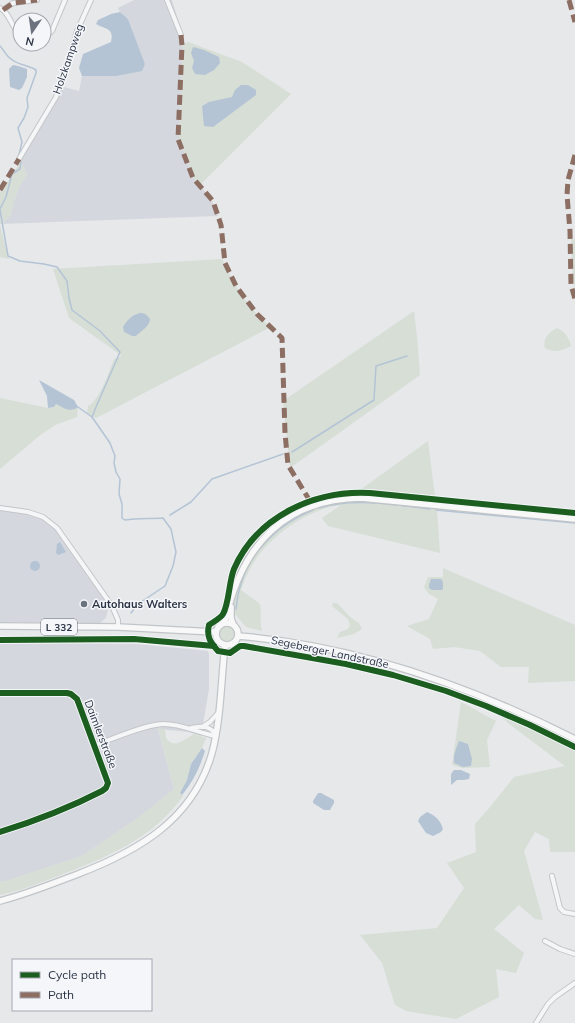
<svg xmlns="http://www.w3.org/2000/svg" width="575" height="1023" font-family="Mulish,sans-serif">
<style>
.built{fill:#d4d7dd}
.green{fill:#d6ded6}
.water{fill:#b4c4d5}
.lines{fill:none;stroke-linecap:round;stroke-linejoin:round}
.stream{stroke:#b4c4d5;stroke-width:1.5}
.minor-casing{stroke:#c4c6c8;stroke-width:6}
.major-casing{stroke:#c2c5c8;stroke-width:8}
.minor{stroke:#f5f6f7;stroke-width:4}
.major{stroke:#f8f8f8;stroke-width:5.5}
.quiet{stroke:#8d6e63;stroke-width:5;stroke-dasharray:10 5;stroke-linecap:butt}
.cycleway-casing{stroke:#f4f6f9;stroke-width:8}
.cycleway{stroke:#1b5e20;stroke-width:6}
.poi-dot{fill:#6c737f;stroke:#f4f6f9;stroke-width:1.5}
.labels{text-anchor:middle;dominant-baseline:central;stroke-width:3;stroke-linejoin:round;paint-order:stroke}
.shield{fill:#f4f6f9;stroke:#676e7b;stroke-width:1}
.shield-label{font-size:10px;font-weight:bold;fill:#2b3445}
.street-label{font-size:11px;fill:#2b3445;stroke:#f4f6f9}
.poi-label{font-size:11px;font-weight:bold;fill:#2b3445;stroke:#f4f6f9;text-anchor:start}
</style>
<rect width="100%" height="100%" fill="#e6e8ea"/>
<g class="built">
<polygon points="134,0 172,0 182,33 183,44 179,138 194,179 200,185 212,201 218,216 0,224 10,217 14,201 20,184 27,175 21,161 60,86 79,91 82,76 116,76 145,64 128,19 120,12 118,8"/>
<polygon points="0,509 25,512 43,518 57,528 106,601 108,610 106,618 100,623 0,622"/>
<polygon points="0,643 136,644 208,651 209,655 209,689 201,736 189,732 158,729 174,789 139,817 82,856 6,881 0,882"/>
</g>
<g class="green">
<polygon points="188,42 242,62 291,94 200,185 194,179 179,138 183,44"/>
<path d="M21 161 27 175C17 187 14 201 10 217L0 224V192L11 177Z"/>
<polygon points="0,225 9,259 0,257"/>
<polygon points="571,238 575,240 575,289 573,281"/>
<path d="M222 259C236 288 246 306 271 327L96 418 87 414 88 406C101 399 109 371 114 359L122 356 69 318 53 269Z"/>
<polygon points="414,311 417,337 420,375 290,468 283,401"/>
<path d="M557 328C565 332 569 337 571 346 562 351 554 353 545 348 542 339 549 332 557 328Z"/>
<path d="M0 398 48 408 54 407 56 404C63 408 70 412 78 407L77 417 55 425 39 436 0 469Z"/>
<path d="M428 441 435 497 575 511V523L437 510 440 553 328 526 322 518 341 505C306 509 263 540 248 573 245 578 243 584 241 590L260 604C262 612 259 621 262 631L246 627 235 614 222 613 229 579 233 567 247 544 260 530 275 518 307 499 323 494 342 491 360 490Z"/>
<polygon points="443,568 575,625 575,681 528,683 529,667 501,667 480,651 454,647 433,649 430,639 407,626 429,619 438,599 429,594 424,587 428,577 443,577"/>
<polygon points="333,603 337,603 350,617 359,623 362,629 354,634 337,638 340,632 348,629 350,625 348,619 332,606"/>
<circle cx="227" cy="634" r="8"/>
<polygon points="461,702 496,721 487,740 490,767 462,768 452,765"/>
<polygon points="499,714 566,746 575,751 575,852 550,852 549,839 535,832 524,851 543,920 535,919 519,905 494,929 524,953 516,973 496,969 499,997 456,1019 406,1011 395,1005 382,963 360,935 437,928 464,888 447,863 476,852 475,824 490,807 514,777 565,766 508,723"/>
<path d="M158 728 165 729 166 738C174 750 185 739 194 734L206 738 202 748 191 764 187 780 180 793 183 796C153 839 105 858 58 876 39 883 20 891 0 895V882L6 881 82 856 139 817 174 789Z"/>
</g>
<g class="water">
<path d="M120 12 128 19 145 64 142 71 116 76H82L79 68 83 54 111 42C115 27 103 29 96 24L98 20 111 14Z"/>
<polygon points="193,47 204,50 219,57 220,63 214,70 205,75 195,74 192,68 194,61 191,53"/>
<polygon points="13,65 18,66 27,69 27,77 22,88 19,90 10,87 9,69"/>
<polygon points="241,85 248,85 256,90 256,95 213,127 204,126 202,106 209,102 232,97 235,90"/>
<path d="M140 313C145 313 147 315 150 319 150 326 141 331 136 336H132L124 332 123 327C127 320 132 315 140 313Z"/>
<path d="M39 380 74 400 78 407C70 413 64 408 56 404L54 407 48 408 47 396Z"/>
<polygon points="60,542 66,552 58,555 56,553 57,544"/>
<circle cx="35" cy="566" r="5"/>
<polygon points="431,579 441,579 443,582 443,589 442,590 432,590 429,588 429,585"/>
<path d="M459 741 468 744 472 759 471 766 463 767 454 763C453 756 456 748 459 741Z"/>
<path d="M202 748 205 751C200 767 193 782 182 795L180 793 187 780 191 764Z"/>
<polygon points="454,770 461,770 470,774 469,779 463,780 457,780 451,785 451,774"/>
<polygon points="318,793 321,793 334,800 334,803 330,810 324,810 313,803 313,801"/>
<path d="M427 812C436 816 440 820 443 829L441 832 433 836 426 833 418 821 420 817Z"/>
</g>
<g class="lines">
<g class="stream">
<path d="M0 46C4 50 6 56 11 59 18 65 28 65 36 70V73L27 98 28 107 24 118 18 128 22 142 19 155"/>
<polyline points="0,209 6,197 12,174 20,169 21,162"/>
<polyline points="0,210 8,256 20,261 44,264 57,267 67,281 69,298 72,310 100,331 120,352 96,407 92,417"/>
<path d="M78 407 92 417 110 443 115 456 114 463 116 472 120 479 119 494 122 504V518L125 520C138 518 150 519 163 518L171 529 176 552 173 566 165 586 138 604 131 613"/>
<polyline points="292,452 374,400 376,366 407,356"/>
<polyline points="354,495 365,494 425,500"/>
<polyline points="431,501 437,502"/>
<polyline points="443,502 575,515"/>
<path d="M319 508C354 497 394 505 430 509"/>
<polyline points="436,510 575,523"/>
<polyline points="170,515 191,502 212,479 283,454"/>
<path d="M233 575C237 567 241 559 246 551 269 517 309 499 348 495"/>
<path d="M236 609C237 601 238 592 241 584 251 550 280 523 313 510"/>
</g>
<defs>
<g id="minor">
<polyline points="167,0 181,35"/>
<path d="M0 8C10 13 11 27 20 35"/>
<polyline points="3,10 13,3 37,0"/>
<polyline points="44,38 52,31 65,0"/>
<polyline points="19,159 56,97 68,62 77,31 91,0"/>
<polyline points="0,508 28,512 43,517 57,528 112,606 118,620 118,627"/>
<path d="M0 693H67L71 694 77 699 108 783 106 788 102 791C69 808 35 821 0 832"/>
<polyline points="202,727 210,722 218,713"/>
<path d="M191 728C202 726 211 725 216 736"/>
<path d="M95 745C113 739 146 724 164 724 182 724 198 733 216 736"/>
<polyline points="552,876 560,908 564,912 575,914"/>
<polyline points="545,941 560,949 575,954"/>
<polyline points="536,1023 548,1004 555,997 575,983"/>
</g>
<g id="major">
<polyline points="231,607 231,618 233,624"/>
<circle cx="227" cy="634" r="11"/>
<path d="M223 623 226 618C242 546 284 499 361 498L575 519"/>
<polyline points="0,626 118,627 215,632"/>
<path d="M238 636C356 645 470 686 575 739"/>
<path d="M0 901C27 894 52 884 78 874 138 851 193 820 212 753 221 719 221 681 225 645"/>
</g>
</defs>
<use href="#minor" class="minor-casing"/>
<use href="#major" class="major-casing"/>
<use href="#minor" class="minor"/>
<use href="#major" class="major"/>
<g class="quiet">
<polyline points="569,0 575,22"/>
<polyline points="3,10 13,3 37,0"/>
<polyline points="181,35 182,45 178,139 193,178 213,201 221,225 225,263 236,286 257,314 282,338 285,433 288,465 310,501"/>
<polyline points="575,155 568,180 567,195 570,231 571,285 575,299"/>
<polyline points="0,190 19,159"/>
</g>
<defs>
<g id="cycleway">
<path d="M575 513 370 493C315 490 257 516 234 569 229 581 229 604 223 614 221 618 213 622 209 625 206 637 211 643 218 651L230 653 240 646H244L346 664 393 675 446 691 486 706 530 725 575 747"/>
<polyline points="0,640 134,639 214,646"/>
<path d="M0 693H67L71 694 77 699 108 783 106 788 102 791C69 808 35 821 0 832"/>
</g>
</defs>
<use href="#cycleway" class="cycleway-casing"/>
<use href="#cycleway" class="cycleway"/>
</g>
<circle class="poi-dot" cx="84" cy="604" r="4"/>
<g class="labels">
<rect class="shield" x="41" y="619" width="36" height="16" rx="3"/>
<g class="shield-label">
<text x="59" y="627">L 332</text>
</g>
<g class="street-label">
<text transform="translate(68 59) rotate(-71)">Holzkampweg</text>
<text transform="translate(330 652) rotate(12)">Segeberger Landstraße</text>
<text transform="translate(101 734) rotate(69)">Daimlerstraße</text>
</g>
<g class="poi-label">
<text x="92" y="604">Autohaus Walters</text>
</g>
</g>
<rect x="12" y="959" width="140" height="52" fill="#f4f6f9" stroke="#a4a8b1"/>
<rect x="20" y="972" width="20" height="6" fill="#1b5e20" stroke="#a4a8b1"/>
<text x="48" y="979" font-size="12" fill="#2b3445">Cycle path</text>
<rect x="20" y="992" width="20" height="6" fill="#8d6e63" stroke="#a4a8b1"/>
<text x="48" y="999" font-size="12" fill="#2b3445">Path</text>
<g transform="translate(32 32) rotate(193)"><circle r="19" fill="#f4f6f9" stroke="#a4a8b1"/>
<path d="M0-3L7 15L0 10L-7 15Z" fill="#6c737f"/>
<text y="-6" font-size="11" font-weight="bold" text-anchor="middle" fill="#2b3445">N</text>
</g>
</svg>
